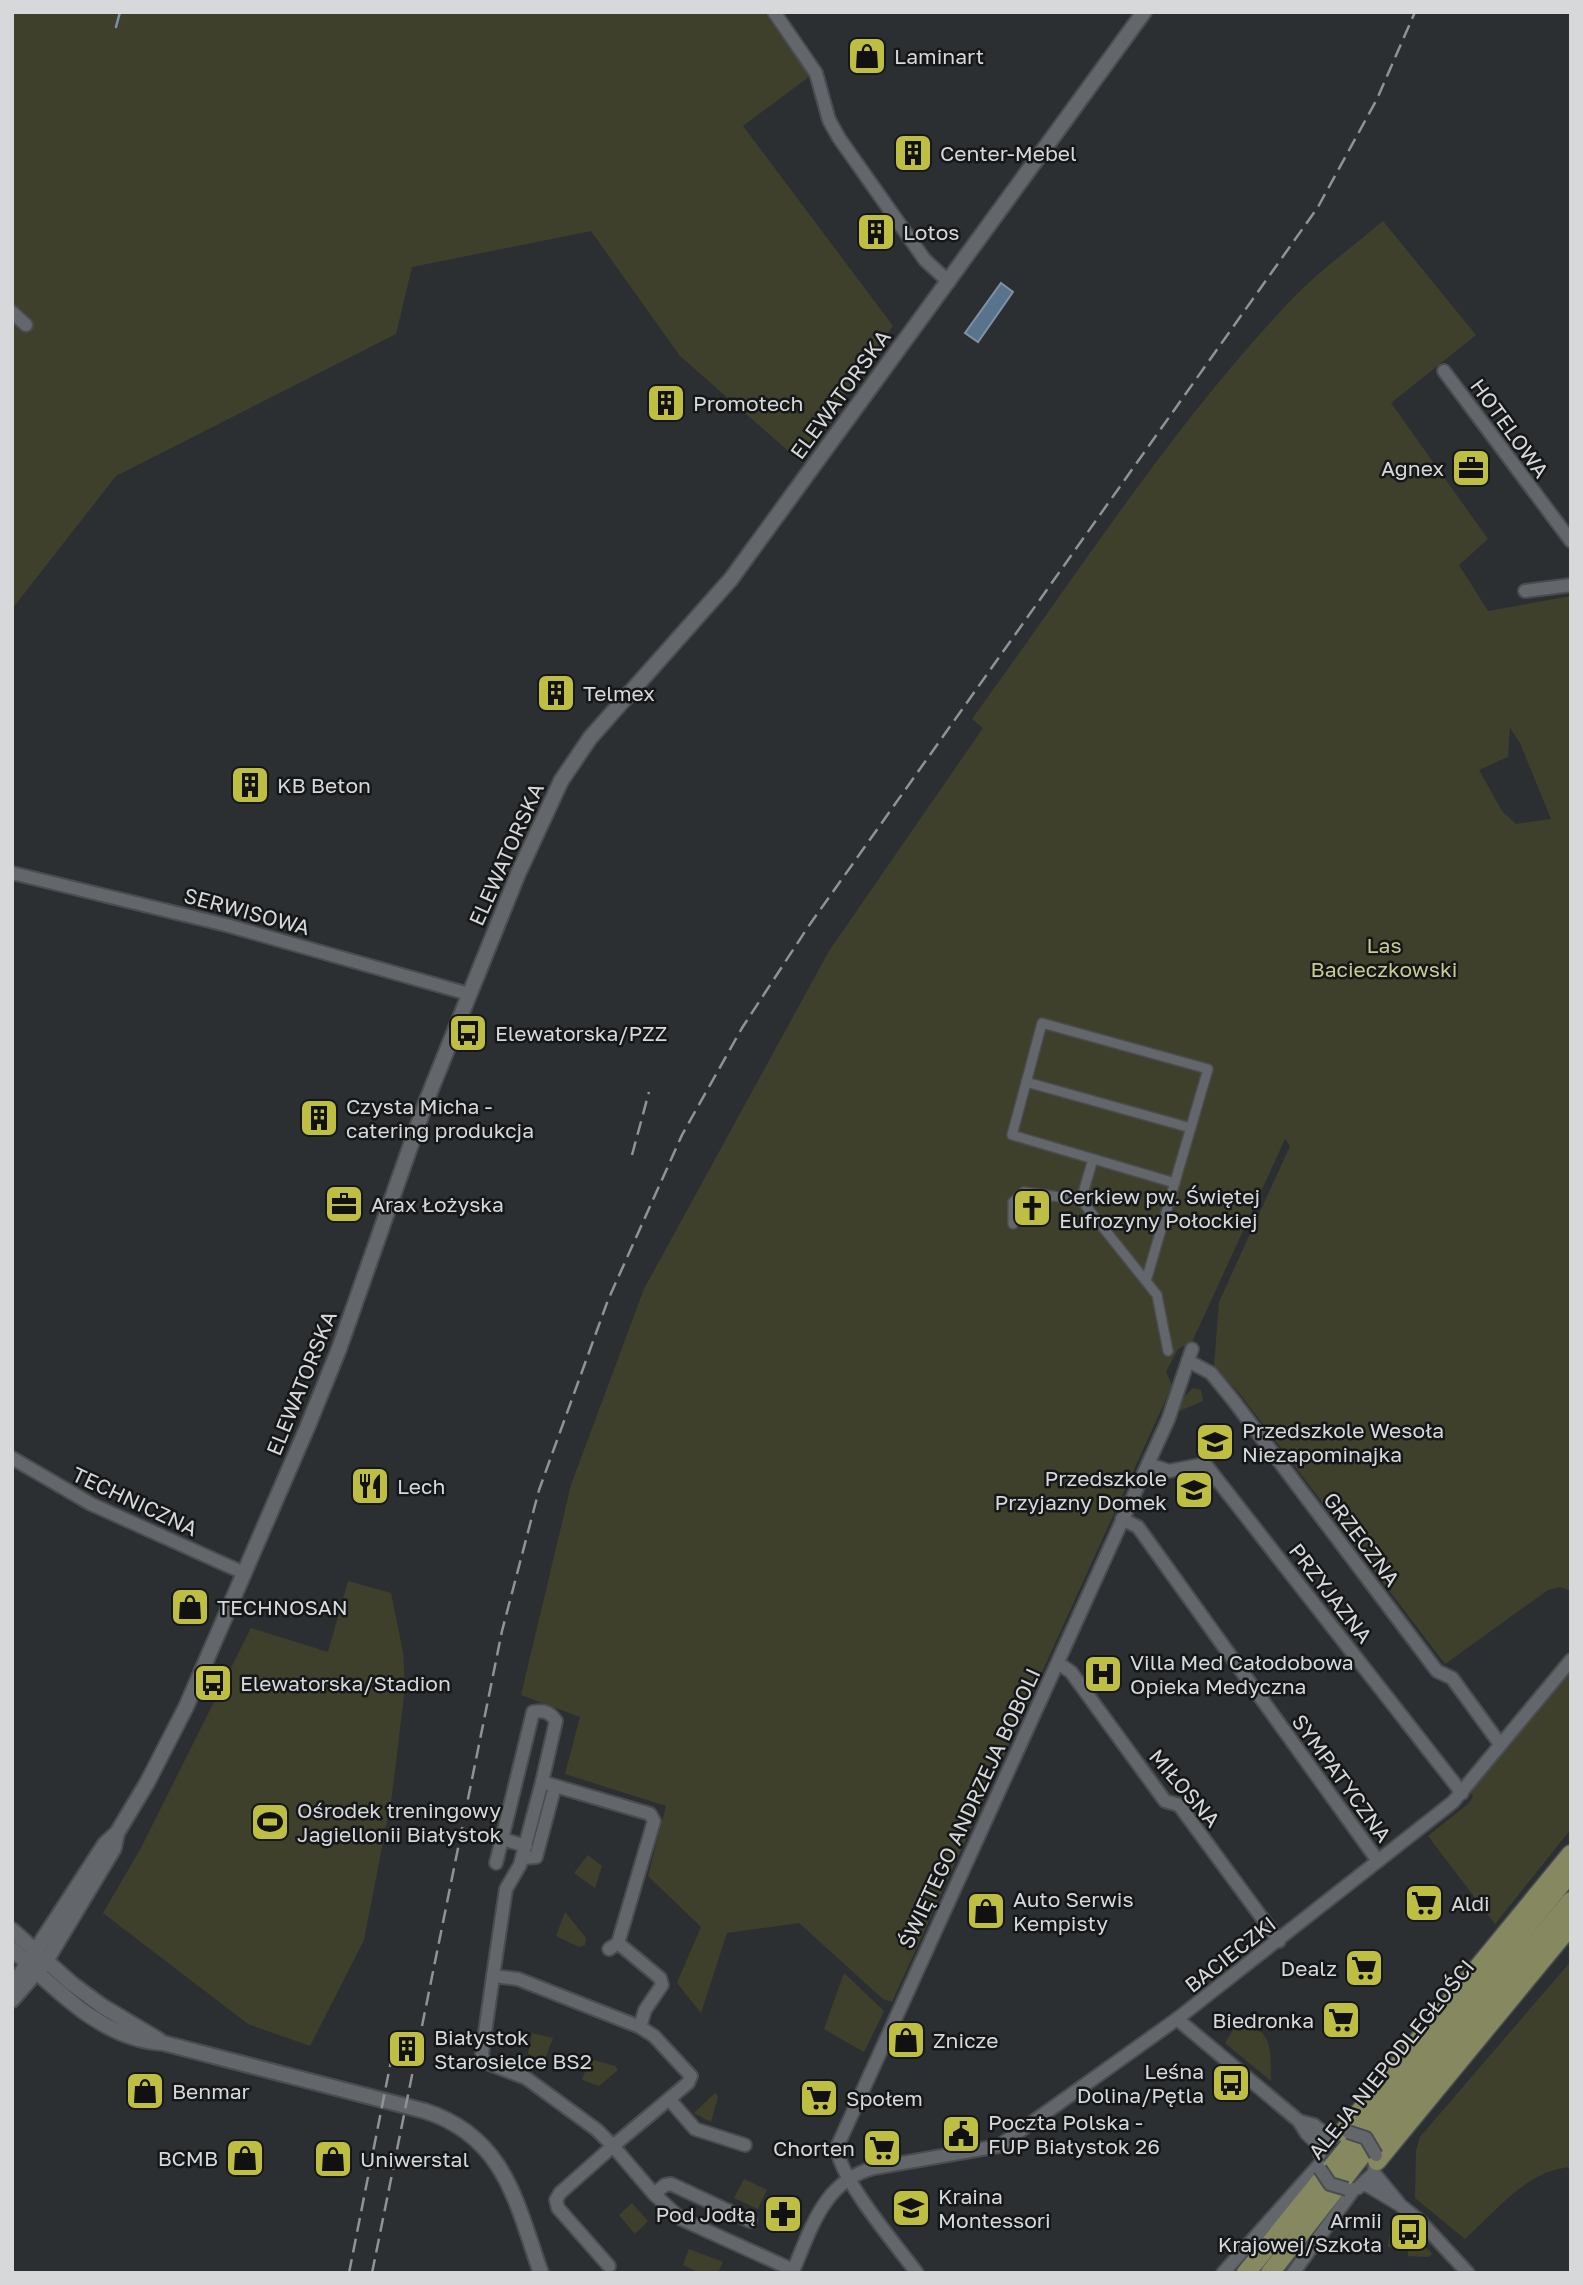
<svg xmlns="http://www.w3.org/2000/svg" width="1583" height="2285" font-family="'Golos Text',sans-serif">
<style>
.green{fill:#3f402b;fill-rule:evenodd}
.water{fill:#5a738c;stroke:#7f91a3;stroke-width:2}
.lines{fill:none;stroke-linecap:round;stroke-linejoin:round}
.stream{stroke:#7f91a3;stroke-width:2.5}
.pedestrian-casing{stroke:#4a4d4f;stroke-width:12}
.minor-casing{stroke:#4a4d4f;stroke-width:16}
.tertiary-casing{stroke:#4a4d4f;stroke-width:18}
.primary-casing{stroke:#4a4d4f;stroke-width:21}
.pedestrian{stroke:#63666a;stroke-width:9}
.minor{stroke:#63666a;stroke-width:12}
.tertiary{stroke:#63666a;stroke-width:14}
.primary{stroke:#86895f;stroke-width:18}
.rail{stroke:#909295;stroke-width:2.5;stroke-dasharray:14 7;stroke-linecap:butt}
.minor-bridge-casing{stroke:#4a4d4f;stroke-width:16;stroke-linecap:butt}
.minor-bridge{stroke:#63666a;stroke-width:12}
.labels{text-anchor:middle;dominant-baseline:central;stroke-width:5;stroke-linejoin:round;paint-order:stroke}
.poi-label{font-size:21px;fill:#d6d8da;stroke:#151718;text-anchor:start}
.street-label{font-size:21px;fill:#d6d8da;stroke:#151718}
.park-label{font-size:21px;fill:#c9cb8f;stroke:#151718}
</style>
<rect width="100%" height="100%" fill="#2c2f32"/>
<g class="green">
<polygon points="12,12 764,12 810,76 743,126 893,326 845,393 832,421 802,463 680,356 591,231 412,267 396,334 116,476 12,609"/>
<path d="M1383 221 1476 335 1391 403 1488 539 1459 565 1488 611 1571 596V1591L1560 1587 1548 1590 1445 1664 1240 1394 1214 1366 1219 1302 1290 1146 1285 1139 1192 1342 1178 1349 1166 1372 1172 1386 892 2002 883 1999 799 1923 727 1933 701 2013 677 1983 701 1927 648 1876 666 1806 565 1774 580 1717 521 1695 571 1485 644 1289 829 951 983 728 972 719C1074 579 1175 421 1294 297 1321 269 1354 246 1383 221ZM1510 728 1520 743 1551 819 1516 824 1502 811 1479 770 1508 757Z"/>
<polygon points="1193,1388 1201,1390 1203,1401 1177,1412 1183,1398"/>
<polygon points="348,1581 391,1593 403,1652 405,1688 392,1795 364,1940 310,2046 248,2024 103,1913 141,1848 251,1628 328,1652"/>
<polygon points="1571,1671 1571,1829 1495,1924 1428,1836 1468,1804 1473,1797 1470,1792"/>
<polygon points="588,1855 602,1866 595,1888 574,1873"/>
<polygon points="565,1912 586,1938 585,1945 579,1947 556,1936"/>
<path d="M1571 1961V2167C1527 2170 1496 2211 1465 2239L1415 2198 1416 2151 1420 2137Z"/>
<polygon points="844,1973 884,2011 864,2052 824,2029"/>
<path d="M1247 2026C1275 2031 1270 2058 1271 2081L1225 2043 1235 2027Z"/>
<polygon points="532,2033 553,2038 544,2061 528,2054"/>
<polygon points="590,2059 615,2066 618,2070 599,2086 582,2080"/>
<polygon points="715,2093 718,2097 711,2122 694,2113"/>
<polygon points="744,2179 767,2190 758,2209 734,2198"/>
<polygon points="632,2203 648,2221 635,2234 619,2215"/>
<polygon points="1400,2224 1433,2254 1428,2257 1408,2256 1408,2249 1388,2247 1389,2237"/>
<polygon points="689,2249 723,2262 718,2273 700,2273 683,2265"/>
</g>
<polygon class="water" points="1001,283 1013,292 978,342 965,333"/>
<g class="lines">
<polyline class="stream" points="116,27 120,12"/>
<defs>
<g id="pedestrian">
<polyline points="1026,1082 1191,1128"/>
<polyline points="1093,1159 1081,1200 1157,1295 1168,1351"/>
<polyline points="1013,1224 1013,1202 1024,1192 1081,1200"/>
<polyline points="1146,1281 1208,1069 1042,1023 1012,1135 1175,1183"/>
</g>
<g id="minor">
<polyline points="774,12 816,73 829,120 839,138 925,260 949,282"/>
<polyline points="12,312 26,325"/>
<polyline points="1444,371 1571,541"/>
<polyline points="1525,591 1571,585"/>
<polyline points="12,873 226,925 469,994"/>
<polyline points="1188,1361 1211,1373 1233,1400 1437,1671 1452,1678 1500,1744"/>
<polyline points="12,1458 91,1504 244,1573"/>
<polyline points="1148,1464 1169,1471 1205,1464 1462,1793"/>
<polyline points="1122,1519 1138,1527 1378,1861"/>
<polyline points="1058,1663 1071,1672 1165,1801 1179,1805 1279,1941"/>
<path d="M526 1846 502 1839 533 1712C544 1710 550 1712 556 1721L542 1782"/>
<polyline points="523,1858 536,1857 555,1786"/>
<polyline points="496,1863 502,1839"/>
<polyline points="618,1943 660,1978 662,1985 645,2010 640,2027"/>
<polyline points="493,1976 506,1889 520,1865 542,1782 650,1814 654,1821 618,1943 609,1949"/>
<polyline points="1177,2019 1299,2121 1307,2134 1322,2148"/>
<polyline points="669,2099 695,2129 745,2145"/>
<polyline points="1299,2121 1314,2125 1330,2138"/>
<polyline points="1320,2154 1330,2138 1348,2132"/>
<polyline points="1374,2173 1398,2202"/>
<polyline points="1365,2184 1400,2205 1420,2221 1468,2273"/>
<polyline points="1358,2188 1374,2173 1376,2155"/>
<polyline points="654,2194 665,2185 671,2184 750,2221"/>
<polyline points="609,2266 558,2208 556,2200 560,2193 613,2146 597,2130 526,2078 484,2062 482,2054 493,1976 518,1979 640,2027 654,2036 691,2076 688,2083 613,2146 654,2194 681,2219 793,2270"/>
<path d="M792 2273C811 2230 823 2181 874 2168L999 2146 1177 2019 1453 1802 1571 1660"/>
<path d="M917 2273C897 2246 838 2177 837 2147L1168 1420 1192 1349"/>
<polyline points="1223,2273 1319,2165"/>
<polyline points="1293,2273 1354,2189"/>
</g>
<g id="tertiary">
<polyline points="12,1930 71,1983 102,2006 159,2040"/>
<path d="M12 1949C54 1987 102 2040 163 2043L425 2111C505 2137 516 2202 541 2273"/>
<polyline points="12,1987 105,1844 117,1833 147,1783 186,1707 307,1428 339,1349 426,1102 518,874 561,781 590,738 731,579 1144,12"/>
<polyline points="12,2000 46,1961 114,1848 117,1833"/>
</g>
<g id="primary">
<polyline points="1343,2132 1571,1854"/>
<polyline points="1377,2161 1571,1925"/>
<polyline points="1246,2273 1571,1872"/>
<polyline points="1270,2273 1387,2123 1571,1901"/>
</g>
</defs>
<use href="#pedestrian" class="pedestrian-casing"/>
<use href="#minor" class="minor-casing"/>
<use href="#tertiary" class="tertiary-casing"/>
<use href="#primary" class="primary-casing"/>
<use href="#pedestrian" class="pedestrian"/>
<use href="#minor" class="minor"/>
<use href="#tertiary" class="tertiary"/>
<use href="#primary" class="primary"/>
<g class="rail">
<polyline points="632,1155 649,1092"/>
<polyline points="349,2273 392,2056"/>
<polyline points="372,2273 502,1631 539,1490 608,1300 682,1135 742,1028 808,927 1318,207 1377,99 1415,12"/>
</g>
<defs>
<g id="minor-bridge">
<polyline points="1348,2132 1366,2138 1376,2155"/>
<polyline points="1320,2169 1330,2184 1347,2189"/>
</g>
</defs>
<use href="#minor-bridge" class="minor-bridge-casing"/>
<use href="#minor-bridge" class="minor-bridge"/>
</g>
<defs>
<symbol id="shop-square" viewBox="-11 -11 22 22"><rect x="-9" y="-9" width="18" height="18" rx="4" fill="#bebf42" stroke="#151718"/><path d="M-5-2.5h2.3a2.7 3.5 0 0 1 5.4 0H5L5.5 6h-11ZM-1.5-2.5h3a1.5 2.3 0 0 0-3 0Z" fill="#111"/></symbol>
<symbol id="building-square" viewBox="-11 -11 22 22"><rect x="-9" y="-9" width="18" height="18" rx="4" fill="#bebf42" stroke="#151718"/><path d="M-4-6H4V6H1V3H-1V6H-4ZM-2.5-4.3h1.7v1.8h-1.7ZM.8-4.3h1.7v1.8H.8ZM-2.5-1h1.7V.8h-1.7ZM.8-1h1.7V.8H.8Z" fill="#111"/></symbol>
<symbol id="office-square" viewBox="-11 -11 22 22"><rect x="-9" y="-9" width="18" height="18" rx="4" fill="#bebf42" stroke="#151718"/><path d="M-6-3h4V-5.5h4V-3h4V5H-6ZM-1-4.5V-3h2v-1.5ZM-6 0V1H6V0Z" fill="#111"/></symbol>
<symbol id="bus-square" viewBox="-11 -11 22 22"><rect x="-9" y="-9" width="18" height="18" rx="4" fill="#bebf42" stroke="#151718"/><path d="M-5-6H5V4H4V6H2V4H-2V6H-4V4H-5ZM-3.5-4V0h7V-4ZM-3.5 1.2v1.5H-2V1.2ZM2 1.2v1.5H3.5V1.2Z" fill="#111"/></symbol>
<symbol id="church-square" viewBox="-11 -11 22 22"><rect x="-9" y="-9" width="18" height="18" rx="4" fill="#bebf42" stroke="#151718"/><path d="M-1.2-6h2.4v3.5h3.3v2.4h-3.3V6h-2.4V-.1h-3.3v-2.4h3.3Z" fill="#111"/></symbol>
<symbol id="school-square" viewBox="-11 -11 22 22"><rect x="-9" y="-9" width="18" height="18" rx="4" fill="#bebf42" stroke="#151718"/><path d="M0-5L7-2L0 1L-7-2ZM-4 1L0 2.5L4 1V4Q0 6-4 4Z" fill="#111"/></symbol>
<symbol id="restaurant-square" viewBox="-11 -11 22 22"><rect x="-9" y="-9" width="18" height="18" rx="4" fill="#bebf42" stroke="#151718"/><path d="M-5-6h1v4h1v-4h1v4h1v-4h1v5L-1.5 .5V6h-2V.5L-5-1ZM5-6V6H3V1.5H1.5Q1.5-4 5-6Z" fill="#111"/></symbol>
<symbol id="hospital-square" viewBox="-11 -11 22 22"><rect x="-9" y="-9" width="18" height="18" rx="4" fill="#bebf42" stroke="#151718"/><path d="M-5-5h3v3.5h4V-5h3V5h-3V1.5h-4V5h-3Z" fill="#111"/></symbol>
<symbol id="stadium-square" viewBox="-11 -11 22 22"><rect x="-9" y="-9" width="18" height="18" rx="4" fill="#bebf42" stroke="#151718"/><path d="M0-5a6.5 5 0 1 0 0 10a6.5 5 0 1 0 0-10ZM-3.5-1.8h7v3.6h-7Z" fill="#111"/></symbol>
<symbol id="supermarket-square" viewBox="-11 -11 22 22"><rect x="-9" y="-9" width="18" height="18" rx="4" fill="#bebf42" stroke="#151718"/><path d="M-6-5.5h2.5l.6 2H6L4.5 2H-2.5L-4.4-4H-6ZM-1.5 3.2a1.3 1.3 0 1 0 .1 0ZM3 3.2a1.3 1.3 0 1 0 .1 0Z" fill="#111"/></symbol>
<symbol id="civic-square" viewBox="-11 -11 22 22"><rect x="-9" y="-9" width="18" height="18" rx="4" fill="#bebf42" stroke="#151718"/><path d="M-.6-6.5H3V-4.5H.6V-3L4-1V1h2V6H-6V1h2V-1L-.6-3ZM-1.2 2.5V6h2.4V2.5Z" fill="#111"/></symbol>
<symbol id="pharmacy-square" viewBox="-11 -11 22 22"><rect x="-9" y="-9" width="18" height="18" rx="4" fill="#bebf42" stroke="#151718"/><path d="M-2-6h4v4h4v4h-4v4h-4v-4h-4v-4h4Z" fill="#111"/></symbol>
</defs>
<g fill-rule="evenodd">
<use href="#shop-square" x="845" y="34" width="44" height="44"/>
<use href="#building-square" x="891" y="131" width="44" height="44"/>
<use href="#building-square" x="854" y="210" width="44" height="44"/>
<use href="#building-square" x="644" y="381" width="44" height="44"/>
<use href="#office-square" x="1449" y="446" width="44" height="44"/>
<use href="#building-square" x="534" y="671" width="44" height="44"/>
<use href="#building-square" x="228" y="763" width="44" height="44"/>
<use href="#bus-square" x="446" y="1011" width="44" height="44"/>
<use href="#building-square" x="297" y="1096" width="44" height="44"/>
<use href="#office-square" x="322" y="1182" width="44" height="44"/>
<use href="#church-square" x="1010" y="1186" width="44" height="44"/>
<use href="#school-square" x="1193" y="1420" width="44" height="44"/>
<use href="#restaurant-square" x="348" y="1464" width="44" height="44"/>
<use href="#school-square" x="1172" y="1468" width="44" height="44"/>
<use href="#shop-square" x="168" y="1585" width="44" height="44"/>
<use href="#hospital-square" x="1081" y="1652" width="44" height="44"/>
<use href="#bus-square" x="191" y="1661" width="44" height="44"/>
<use href="#stadium-square" x="248" y="1800" width="44" height="44"/>
<use href="#supermarket-square" x="1402" y="1881" width="44" height="44"/>
<use href="#shop-square" x="964" y="1889" width="44" height="44"/>
<use href="#supermarket-square" x="1342" y="1946" width="44" height="44"/>
<use href="#supermarket-square" x="1319" y="1998" width="44" height="44"/>
<use href="#shop-square" x="884" y="2018" width="44" height="44"/>
<use href="#building-square" x="385" y="2027" width="44" height="44"/>
<use href="#bus-square" x="1209" y="2061" width="44" height="44"/>
<use href="#shop-square" x="123" y="2069" width="44" height="44"/>
<use href="#supermarket-square" x="797" y="2076" width="44" height="44"/>
<use href="#civic-square" x="939" y="2112" width="44" height="44"/>
<use href="#supermarket-square" x="860" y="2126" width="44" height="44"/>
<use href="#shop-square" x="223" y="2136" width="44" height="44"/>
<use href="#shop-square" x="311" y="2137" width="44" height="44"/>
<use href="#school-square" x="889" y="2186" width="44" height="44"/>
<use href="#pharmacy-square" x="761" y="2192" width="44" height="44"/>
<use href="#bus-square" x="1387" y="2210" width="44" height="44"/>
</g>
<g class="labels">
<g class="poi-label">
<text x="894" y="56">Laminart</text>
<text x="940" y="153">Center-Mebel</text>
<text x="903" y="232">Lotos</text>
<text x="693" y="403">Promotech</text>
<text x="1444" y="468" text-anchor="end">Agnex</text>
<text x="583" y="693">Telmex</text>
<text x="277" y="785">KB Beton</text>
<text x="495" y="1033">Elewatorska/PZZ</text>
<text x="346" y="1106">Czysta Micha -<tspan x="346" dy="24">catering produkcja</tspan></text>
<text x="1059" y="1196">Cerkiew pw. Świętej<tspan x="1059" dy="24">Eufrozyny Połockiej</tspan></text>
<text x="371" y="1204">Arax Łożyska</text>
<text x="1242" y="1430">Przedszkole Wesoła<tspan x="1242" dy="24">Niezapominajka</tspan></text>
<text x="1167" y="1478" text-anchor="end">Przedszkole<tspan x="1167" dy="24">Przyjazny Domek</tspan></text>
<text x="397" y="1486">Lech</text>
<text x="217" y="1607">TECHNOSAN</text>
<text x="1130" y="1662">Villa Med Całodobowa<tspan x="1130" dy="24">Opieka Medyczna</tspan></text>
<text x="240" y="1683">Elewatorska/Stadion</text>
<text x="297" y="1810">Ośrodek treningowy<tspan x="297" dy="24">Jagiellonii Białystok</tspan></text>
<text x="1013" y="1899">Auto Serwis<tspan x="1013" dy="24">Kempisty</tspan></text>
<text x="1451" y="1903">Aldi</text>
<text x="1337" y="1968" text-anchor="end">Dealz</text>
<text x="1314" y="2020" text-anchor="end">Biedronka</text>
<text x="434" y="2037">Białystok<tspan x="434" dy="24">Starosielce BS2</tspan></text>
<text x="933" y="2040">Znicze</text>
<text x="1204" y="2071" text-anchor="end">Leśna<tspan x="1204" dy="24">Dolina/Pętla</tspan></text>
<text x="172" y="2091">Benmar</text>
<text x="846" y="2098">Społem</text>
<text x="988" y="2122">Poczta Polska -<tspan x="988" dy="24">FUP Białystok 26</tspan></text>
<text x="855" y="2148" text-anchor="end">Chorten</text>
<text x="218" y="2158" text-anchor="end">BCMB</text>
<text x="360" y="2159">Uniwerstal</text>
<text x="938" y="2196">Kraina<tspan x="938" dy="24">Montessori</tspan></text>
<text x="756" y="2214" text-anchor="end">Pod Jodłą</text>
<text x="1382" y="2220" text-anchor="end">Armii<tspan x="1382" dy="24">Krajowej/Szkoła</tspan></text>
</g>
<g class="street-label">
<text transform="translate(840 394) rotate(-54)">ELEWATORSKA</text>
<text transform="translate(1510 428) rotate(54)">HOTELOWA</text>
<text transform="translate(506 854) rotate(-66)">ELEWATORSKA</text>
<text transform="translate(247 911) rotate(15)">SERWISOWA</text>
<text transform="translate(301 1383) rotate(-68)">ELEWATORSKA</text>
<text transform="translate(135 1501) rotate(25)">TECHNICZNA</text>
<text transform="translate(1362 1539) rotate(53)">GRZECZNA</text>
<text transform="translate(1331 1593) rotate(52)">PRZYJAZNA</text>
<text transform="translate(1342 1778) rotate(54)">SYMPATYCZNA</text>
<text transform="translate(1185 1788) rotate(49)">MIŁOSNA</text>
<text transform="translate(969 1808) rotate(-65)">ŚWIĘTEGO ANDRZEJA BOBOLI</text>
<text transform="translate(1230 1954) rotate(-38)">BACIECZKI</text>
<text transform="translate(1391 2059) rotate(-51)">ALEJA NIEPODLEGŁOŚCI</text>
</g>
<g class="park-label">
<text x="1384" y="945">Las<tspan x="1384" dy="24">Bacieczkowski</tspan></text>
</g>
</g>
<rect width="1583" height="2285" fill="none" stroke="#d6d8da" stroke-width="28"/>
</svg>
